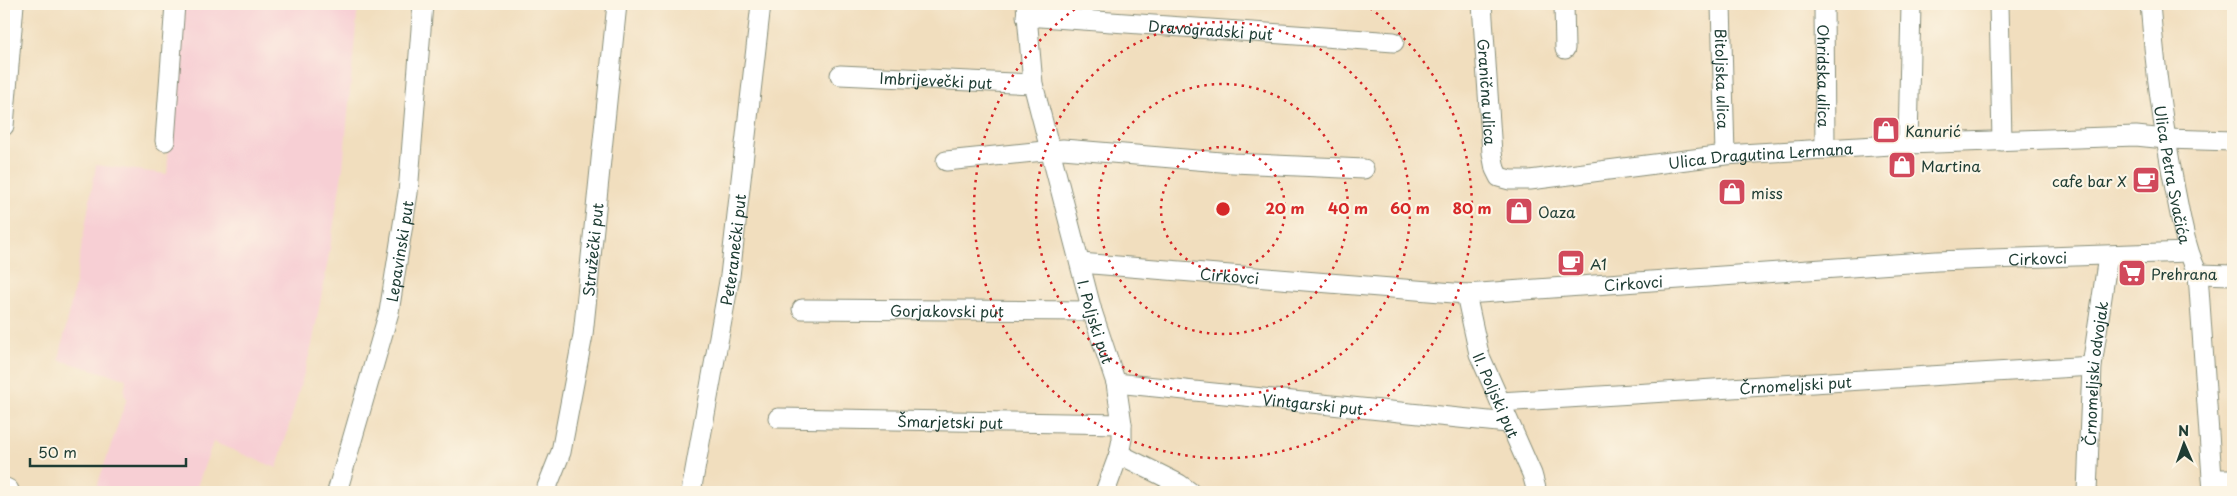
<svg xmlns="http://www.w3.org/2000/svg" width="2237" height="496" font-family="'Playpen Sans',sans-serif">
<style>
.built{fill:#f7cfd4}
.lines{fill:none;stroke-linecap:round;stroke-linejoin:round}
.street-casing{stroke:#888e79;stroke-width:21}
.secondary-casing{stroke:#888e79;stroke-width:28}
.street{stroke:#fff;stroke-width:19}
.secondary{stroke:#fff;stroke-width:26}
.ring{fill:none;stroke:#d62828;stroke-width:2.5;stroke-dasharray:2.5 5}
.labels{text-anchor:middle;dominant-baseline:central;stroke-width:4.5;stroke-linejoin:round;paint-order:stroke}
.street-label{font-size:15px;fill:#1f3d34;stroke:#fcf5e5}
.poi-label{font-size:15px;fill:#1f3d34;stroke:#fcf5e5;text-anchor:start}
.centre{fill:#d62828;stroke:#fcf5e5;stroke-width:2.5}
.ring-label{font-size:15px;text-anchor:middle;font-weight:bold;fill:#d62828;stroke:#fcf5e5;stroke-width:4.5;stroke-linejoin:round;paint-order:stroke}
</style>
<rect width="100%" height="100%" fill="#fcf5e5"/>
<filter id="ink" filterUnits="userSpaceOnUse"><feTurbulence type="fractalNoise" baseFrequency=".02" numOctaves="2"/><feDisplacementMap in="SourceGraphic" scale="10" xChannelSelector="R" yChannelSelector="G"/><feConvolveMatrix kernelMatrix="1 2 1 2 8 2 1 2 1" color-interpolation-filters="sRGB"/></filter>
<filter id="wash" filterUnits="userSpaceOnUse"><feTurbulence type="fractalNoise" baseFrequency=".0096" numOctaves="4" result="noise"/><feDisplacementMap in="SourceGraphic" scale="20" xChannelSelector="R" yChannelSelector="G"/><feGaussianBlur stdDeviation="1.12" result="paint"/><feColorMatrix in="noise" values="0 0 0 0 0 0 0 0 0 0 0 0 0 0 0 0 0 1.4 0 .05"/><feComposite in="paint" operator="in"/></filter>
<g filter="url(#wash)">
<rect width="100%" height="100%" fill="#f1debe"/>
<polygon class="built" points="178,4 358,4 343,168 328,260 312,345 277,468 213,442 195,492 95,492 127,398 124,395 126,379 59,360 74,289 96,165 167,174"/>
</g>
<g filter="url(#ink)">
<g class="lines">
<defs>
<g id="street">
<path id="s1" d="M1026 4 1033 84 1092 311 1116 383 1122 424V439L1119 454 1105 492"/>
<path id="s2" d="M1482 4 1492 153 1495 169 1499 177 1510 180H1530L1725 155 1908 144 2136 136 2166 139 2233 141"/>
<polyline points="1564,4 1565,49"/>
<path id="s3" d="M1721 4 1725 155"/>
<path id="s4" d="M1824 4 1825 149"/>
<polyline points="1999,4 2002,141"/>
<path id="s5" d="M2150 4C2155 66 2163 128 2175 189 2181 219 2185 247 2198 274L2213 492"/>
<path id="s6" d="M1026 16 1394 42"/>
<path id="s7" d="M840 75 1033 84"/>
<polyline points="4,126 14,4"/>
<polyline points="165,141 175,4"/>
<polyline points="1908,144 1911,4"/>
<polyline points="946,161 1063,149 1233,163 1364,169"/>
<path id="s8" d="M1080 263 1466 294 1937 261 2188 252"/>
<polyline points="2198,274 2233,275"/>
<path id="s9" d="M1466 294 1479 354 1532 474 1537 492"/>
<path id="s10" d="M802 309 1092 311"/>
<path id="s11" d="M1116 383 1508 423"/>
<path id="s12" d="M1500 402 2092 366"/>
<path id="s13" d="M778 418 1122 424"/>
<polyline points="1119,454 1179,484 1190,492"/>
<polyline points="2213,479 2233,479"/>
<path id="s14" d="M337 492 389 312 408 193 423 4"/>
<path id="s15" d="M545 492 561 452 583 335 617 4"/>
<path id="s16" d="M691 492 730 276 761 4"/>
<path id="s17" d="M2087 492 2092 366 2108 256"/>
</g>
<polyline id="secondary" points="4,491 6,492"/>
</defs>
<use href="#street" class="street-casing"/>
<use href="#secondary" class="secondary-casing"/>
<use href="#street" class="street"/>
<use href="#secondary" class="secondary"/>
</g>
</g>
<g class="ring">
<circle cx="1223" cy="209" r="62"/>
<circle cx="1223" cy="209" r="125"/>
<circle cx="1223" cy="209" r="187"/>
<path d="M1364 4A249 249 0 1 1 1082 4"/>
</g>
<defs>
<symbol id="shop-square" viewBox="-11 -11 22 22"><rect x="-9" y="-9" width="18" height="18" rx="4" fill="#d1495b" stroke="#fcf5e5"/><path d="M-5-2.5h2.3a2.7 3.5 0 0 1 5.4 0H5L5.5 6h-11ZM-1.5-2.5h3a1.5 2.3 0 0 0-3 0Z" fill="#fff"/></symbol>
<symbol id="cafe-square" viewBox="-11 -11 22 22"><rect x="-9" y="-9" width="18" height="18" rx="4" fill="#d1495b" stroke="#fcf5e5"/><path d="M-5.5-4.5H6V0H3Q3 3.5 0 3.5H-2.5Q-5.5 3.5-5.5 0ZM3-3.2v2h1.7v-2ZM-6 4.5H4V6H-6Z" fill="#fff"/></symbol>
<symbol id="supermarket-square" viewBox="-11 -11 22 22"><rect x="-9" y="-9" width="18" height="18" rx="4" fill="#d1495b" stroke="#fcf5e5"/><path d="M-6-5.5h2.5l.6 2H6L4.5 2H-2.5L-4.4-4H-6ZM-1.5 3.2a1.3 1.3 0 1 0 .1 0ZM3 3.2a1.3 1.3 0 1 0 .1 0Z" fill="#fff"/></symbol>
</defs>
<g fill-rule="evenodd">
<use href="#shop-square" x="1870" y="114" width="32" height="32"/>
<use href="#shop-square" x="1886" y="149" width="32" height="32"/>
<use href="#cafe-square" x="2130" y="164" width="32" height="32"/>
<use href="#shop-square" x="1716" y="176" width="32" height="32"/>
<use href="#shop-square" x="1503" y="195" width="32" height="32"/>
<use href="#cafe-square" x="1555" y="247" width="32" height="32"/>
<use href="#supermarket-square" x="2116" y="257" width="32" height="32"/>
</g>
<g class="labels">
<g class="street-label">
<text stroke="none"><textPath href="#s6" startOffset="185">Dravogradski put</textPath></text>
<text stroke="none"><textPath href="#s4" startOffset="72">Ohridska ulica</textPath></text>
<text stroke="none"><textPath href="#s3" startOffset="75">Bitoljska ulica</textPath></text>
<text stroke="none"><textPath href="#s7" startOffset="96">Imbrijevečki put</textPath></text>
<text stroke="none"><textPath href="#s2" startOffset="88">Granična ulica</textPath></text>
<text stroke="none"><textPath href="#s2" startOffset="438">Ulica Dragutina Lermana</textPath></text>
<text stroke="none"><textPath href="#s5" startOffset="172">Ulica Petra Svačića</textPath></text>
<text stroke="none"><textPath href="#s16" startOffset="246">Peteranečki put</textPath></text>
<text stroke="none"><textPath href="#s15" startOffset="248">Stružečki put</textPath></text>
<text stroke="none"><textPath href="#s14" startOffset="249">Lepavinski put</textPath></text>
<text stroke="none"><textPath href="#s8" startOffset="960">Cirkovci</textPath></text>
<text stroke="none"><textPath href="#s8" startOffset="150">Cirkovci</textPath></text>
<text stroke="none"><textPath href="#s8" startOffset="555">Cirkovci</textPath></text>
<text stroke="none"><textPath href="#s10" startOffset="145">Gorjakovski put</textPath></text>
<text stroke="none"><textPath href="#s1" startOffset="326">I. Poljski put</textPath></text>
<text stroke="none"><textPath href="#s17" startOffset="119">Črnomeljski odvojak</textPath></text>
<text stroke="none"><textPath href="#s12" startOffset="296">Črnomeljski put</textPath></text>
<text stroke="none"><textPath href="#s9" startOffset="106">II. Poljski put</textPath></text>
<text stroke="none"><textPath href="#s11" startOffset="198">Vintgarski put</textPath></text>
<text stroke="none"><textPath href="#s13" startOffset="172">Šmarjetski put</textPath></text>
</g>
<g class="poi-label">
<text x="1905" y="130">Kanurić</text>
<text x="1921" y="165">Martina</text>
<text x="2127" y="180" text-anchor="end">cafe bar X</text>
<text x="1751" y="192">miss</text>
<text x="1538" y="211">Oaza</text>
<text x="1590" y="263">A1</text>
<text x="2151" y="273">Prehrana</text>
</g>
</g>
<circle cx="1223" cy="209" r="8" class="centre"/>
<g class="ring-label">
<text x="1285" y="214">20 m</text>
<text x="1348" y="214">40 m</text>
<text x="1410" y="214">60 m</text>
<text x="1472" y="214">80 m</text>
</g>
<rect width="2237" height="496" fill="none" stroke="#fcf5e5" stroke-width="20"/>
<g transform="translate(2184 444) rotate(358)" stroke="#fcf5e5" stroke-width="4" paint-order="stroke">
<path d="M0-4L9 19L0 12L-9 19Z" fill="#1f3d34"/>
<text y="-8" font-size="14" font-weight="bold" text-anchor="middle" fill="#1f3d34">N</text>
</g>
<path d="M30 458v8h156v-8" fill="none" stroke="#1f3d34" stroke-width="2.5"/>
<text x="38" y="458" font-size="15" fill="#1f3d34" stroke="#fcf5e5" stroke-width="4" paint-order="stroke">50 m</text>
</svg>
